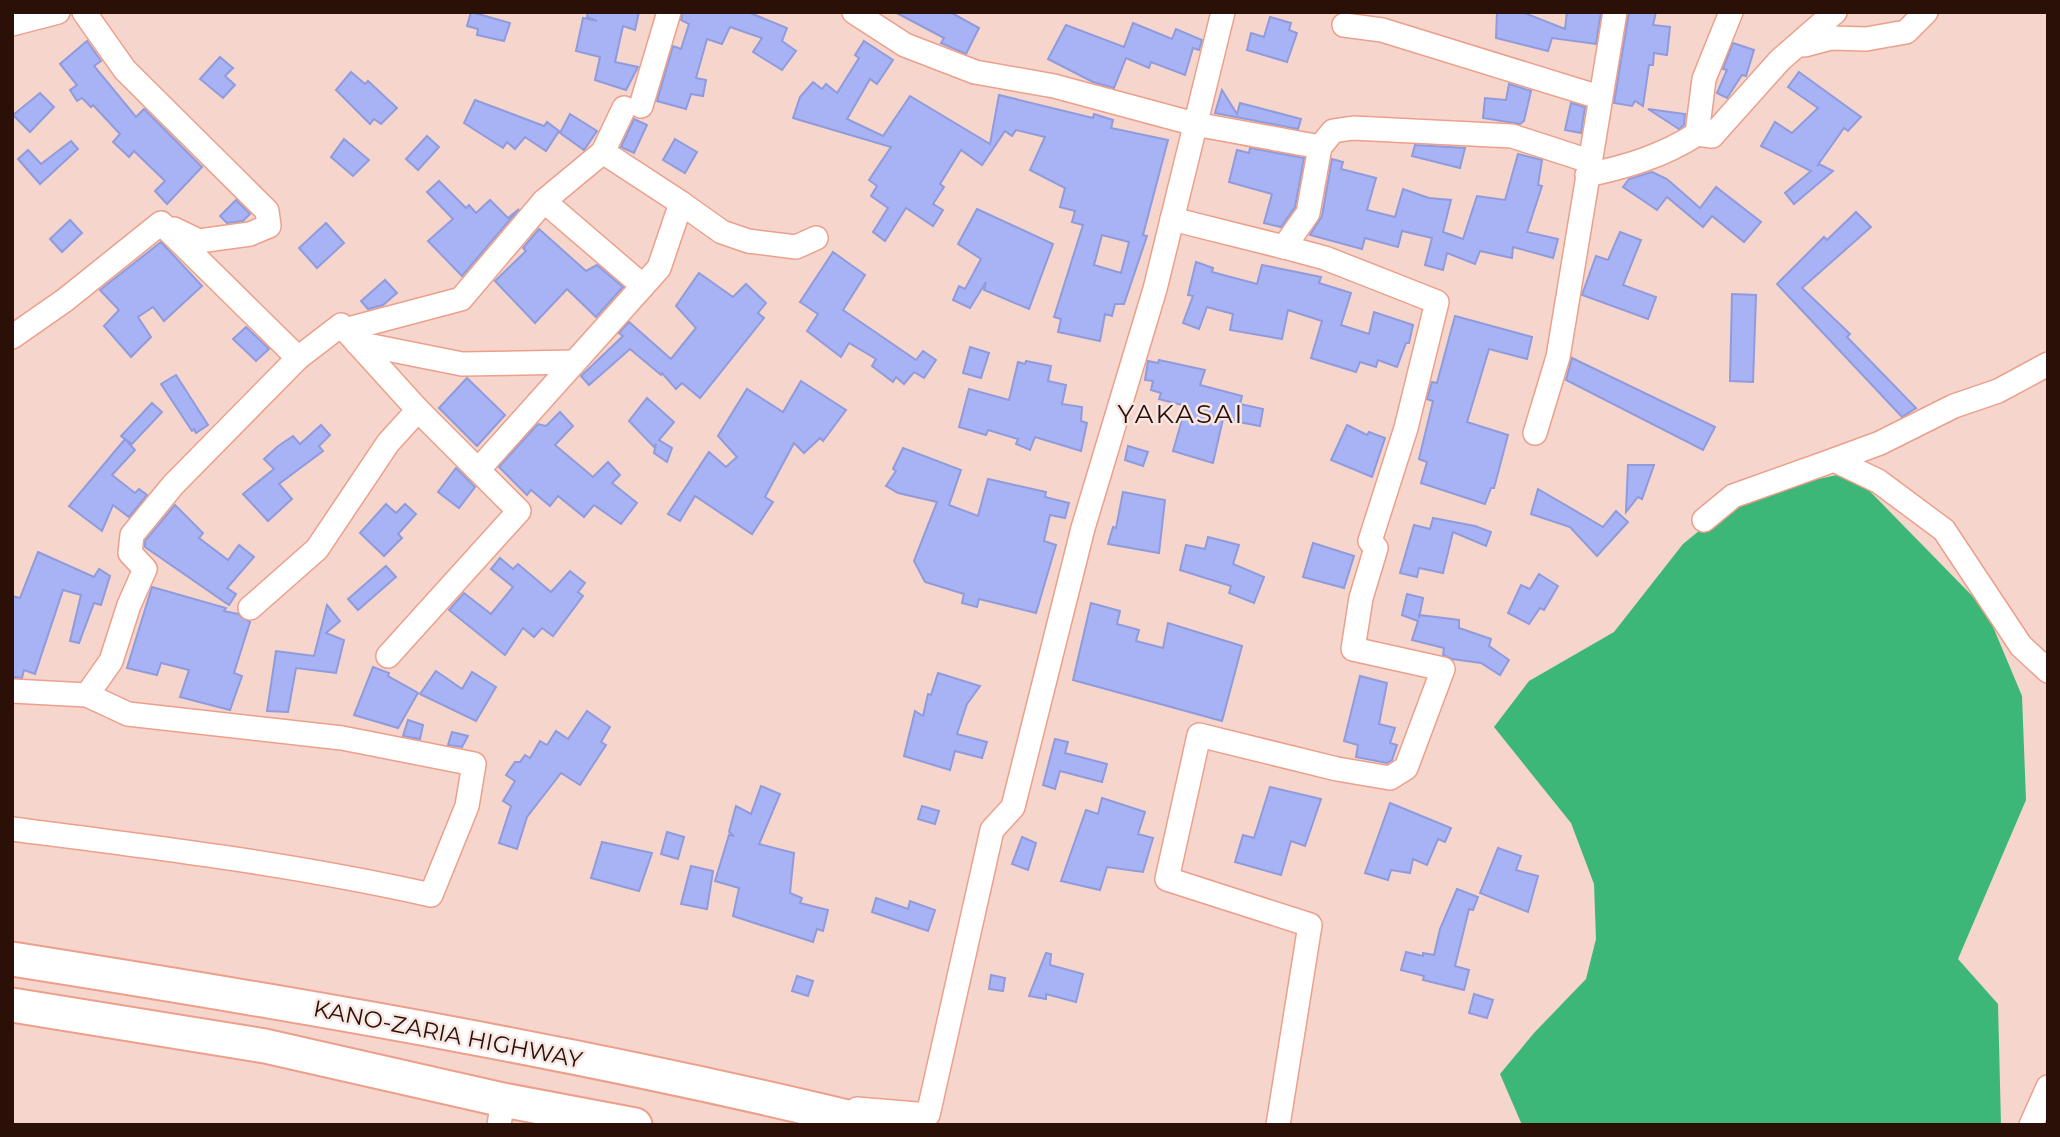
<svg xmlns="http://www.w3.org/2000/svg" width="2060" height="1137" font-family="Montserrat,sans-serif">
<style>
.water{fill:#3cb777}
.building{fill:#a7b3f5;stroke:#909bdc;stroke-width:2;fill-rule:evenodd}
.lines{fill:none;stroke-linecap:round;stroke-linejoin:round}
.minor-casing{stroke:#eca08b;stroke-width:26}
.highway-casing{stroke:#eca08b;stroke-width:37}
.minor{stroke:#fff;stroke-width:23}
.highway{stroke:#fff;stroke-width:33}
.labels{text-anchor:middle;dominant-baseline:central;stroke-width:5;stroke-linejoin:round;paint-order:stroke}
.street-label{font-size:23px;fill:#2b1008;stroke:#f7e6e2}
.quarter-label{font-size:26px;letter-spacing:2px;fill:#2b1008;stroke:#f7e6e2}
</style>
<rect width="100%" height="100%" fill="#f5d5cc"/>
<polygon class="water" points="1851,472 1986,610 2022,696 2026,800 1958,959 1998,1004 2001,1125 1522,1125 1500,1074 1534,1033 1586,979 1596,939 1594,884 1571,823 1494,727 1529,681 1614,632 1683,544 1743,495"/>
<g class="building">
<polygon points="471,12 510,23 504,41 477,35 478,29 467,26"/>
<polygon points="588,12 639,12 635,30 623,26 615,62 638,67 626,90 595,80 600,57 576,51 583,18 597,21 587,17"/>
<polygon points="683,12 748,12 787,28 782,41 796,51 782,70 753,52 762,38 730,27 722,44 707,39 696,78 706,80 703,96 691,94 686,109 657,101 673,46 681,49 689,24 681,20"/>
<polygon points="895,12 950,12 979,28 966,54 941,43 944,38"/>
<polygon points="1497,12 1522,12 1565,29 1567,12 1601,12 1596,44 1552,38 1548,51 1496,38"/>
<polygon points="1629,12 1656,12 1653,25 1670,27 1667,55 1654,53 1653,65 1649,65 1643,106 1635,101 1632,106 1614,103"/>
<polygon points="1270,17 1291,23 1289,30 1297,33 1287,62 1247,50 1251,33 1264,37"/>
<polygon points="1133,23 1172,39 1176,29 1202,40 1199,50 1193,48 1185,75 1151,62 1149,68 1126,58 1114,88 1093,82 1048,59 1066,25 1124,47"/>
<polygon points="87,41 101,61 94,66 136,117 144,109 202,167 167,204 155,191 165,181 134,151 129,157 113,142 120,134 93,105 91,107 82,98 77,101 70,90 77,85 60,64"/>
<path d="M864 41 893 60 877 84 870 79 847 119 883 136 910 96 990 144 999 95 1093 118 1094 114 1113 120 1111 128 1168 140 1143 235 1147 236 1124 304H1115L1112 316 1105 314 1100 341 1058 332 1061 319 1054 317 1083 225 1072 222 1075 211 1060 207 1065 188 1030 170 1045 137 1016 130 1012 136 1005 131 982 165 961 150 940 184 944 187 933 204 943 210 933 226 906 208 885 241 873 232 888 208 871 196 877 186 869 180 891 147 793 118 800 97 813 82 822 89 826 84 837 93 859 58 855 55ZM1102 235 1129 242 1121 273 1094 265Z"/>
<polygon points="1733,43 1754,50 1746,76 1742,75 1727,98 1717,93 1727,70 1723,69"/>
<polygon points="220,57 233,68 225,76 235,85 223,98 200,79"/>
<polygon points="351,72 365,84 368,81 397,108 381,124 374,119 370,124 336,90"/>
<polygon points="1799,72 1861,117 1848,131 1844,128 1817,166 1819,164 1833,171 1794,204 1785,193 1811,171 1761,146 1775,122 1792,133 1818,108 1788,87"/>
<polygon points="1509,84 1531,91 1524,121 1520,124 1483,118 1485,98 1506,100"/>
<polygon points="1222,90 1237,114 1240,103 1301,119 1298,129 1215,113"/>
<polygon points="40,93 54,107 30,132 13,115"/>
<polygon points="475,100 544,126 547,122 559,131 546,151 525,137 515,149 507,142 503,148 464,123"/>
<polygon points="1571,103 1585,107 1581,133 1565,130"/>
<polygon points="1648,109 1685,114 1684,125 1679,129"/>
<polygon points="570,114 597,131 584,150 560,133"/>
<polygon points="634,119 647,125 634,153 621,147"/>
<polygon points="427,136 439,147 418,170 406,159"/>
<polygon points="344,139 369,160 353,176 331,157"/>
<polygon points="675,139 697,152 685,173 663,160"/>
<polygon points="71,141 78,149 40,184 18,159 28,150 41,164"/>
<polygon points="1415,145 1465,148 1460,168 1412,156"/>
<polygon points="1250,148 1304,158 1295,207 1281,227 1264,223 1272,194 1229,182 1237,150 1249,153"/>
<polygon points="1518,154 1542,160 1538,185 1542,186 1527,232 1558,239 1553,258 1513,247 1512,258 1480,251 1475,264 1447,253 1443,270 1425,265 1432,238 1402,231 1398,247 1365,238 1362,249 1310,235 1322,216 1332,159 1343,162 1341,169 1376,178 1367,210 1395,217 1403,189 1429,198 1451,200 1443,232 1463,239 1477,196 1505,200"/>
<polygon points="1652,172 1667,179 1700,208 1716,187 1761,222 1744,242 1712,216 1703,227 1667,197 1657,210 1623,187 1629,179"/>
<polygon points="439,181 466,208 469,205 476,213 490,200 508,218 519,209 462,276 428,241 453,219 427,192"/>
<polygon points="236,200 250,214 243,221 227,223 220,216"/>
<polygon points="977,209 1053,244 1029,309 984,290 986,282 970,308 953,300 959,286 965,289 981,259 958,244"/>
<polygon points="1856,212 1871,227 1802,288 1850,334 1847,337 1916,408 1902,417 1777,284 1824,237 1827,240"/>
<polygon points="70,220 82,233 62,252 50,239"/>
<polygon points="326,223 344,243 317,268 299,248"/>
<polygon points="539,229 586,271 597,265 623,287 596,317 567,289 535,323 495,281 526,251 523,248"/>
<polygon points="1620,232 1641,240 1623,285 1656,297 1648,319 1582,295 1596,256 1608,260"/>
<polygon points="161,242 202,286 164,321 153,307 138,317 151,337 131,357 104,326 119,310 100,290"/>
<polygon points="833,252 865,275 843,310 916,360 923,351 936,360 924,378 914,372 904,384 896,377 893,382 872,366 876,359 849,343 841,357 807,331 818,314 800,302"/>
<polygon points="1196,262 1213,268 1212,272 1257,284 1262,265 1321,277 1319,283 1351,293 1341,325 1369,334 1374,312 1413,325 1409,343 1406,343 1397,367 1378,360 1376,367 1360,362 1356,372 1311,358 1322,321 1288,310 1282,339 1230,330 1233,314 1207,307 1199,329 1183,323 1193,296 1188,295"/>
<polygon points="699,273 733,297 746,284 766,303 758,313 764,318 700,398 682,383 676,389 662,373 661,375 630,349 589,385 581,376 623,336 619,333 629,322 671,359 696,328 676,306"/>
<polygon points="385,280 397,293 383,305 368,309 361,301"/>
<polygon points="1732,294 1756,295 1753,382 1730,381"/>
<polygon points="1455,316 1532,337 1527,359 1489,349 1467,422 1508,435 1494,488 1491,488 1485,504 1421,483 1427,462 1419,459 1433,401 1427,399 1432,382 1437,383"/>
<polygon points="246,327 269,349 256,361 233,339"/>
<polygon points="970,347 989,353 981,378 963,373"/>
<polygon points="1572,358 1715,427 1703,450 1566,380"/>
<polygon points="1159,360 1205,370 1200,385 1242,396 1240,404 1263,409 1260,426 1223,419 1213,463 1173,451 1186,406 1159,399 1161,393 1151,390 1153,381 1145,380 1148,361 1158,363"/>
<polygon points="1026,361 1051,366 1048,381 1066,385 1062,404 1082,407 1081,421 1087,423 1081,451 1035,437 1030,450 1016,444 1018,439 988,430 986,435 959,427 969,389 1009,400 1018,362 1025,364"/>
<polygon points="176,375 208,425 196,433 194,429 192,431 161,384"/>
<polygon points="467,378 505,415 477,446 439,408"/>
<polygon points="801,381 846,410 823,441 820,438 804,453 794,443 765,497 773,502 752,534 695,496 680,521 668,514 709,452 726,467 737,457 718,436 747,389 783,412"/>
<polygon points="647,398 674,422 659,440 672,448 667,462 654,453 656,444 654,447 629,421"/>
<polygon points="152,403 162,412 132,444 121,436"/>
<polygon points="560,412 573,426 555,445 593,477 608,462 620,475 612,483 637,503 621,524 594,505 584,517 558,496 550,506 531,490 527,495 499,467 538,424 546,426"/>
<polygon points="321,425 330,435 319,446 323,451 279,484 292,499 268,521 243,494 274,469 264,459 277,447 293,436 300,444"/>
<polygon points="1347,425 1367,435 1369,432 1385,438 1372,477 1331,460"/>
<polygon points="125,439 135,450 112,475 135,493 139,489 147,495 129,517 113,505 102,531 69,506"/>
<polygon points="1128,446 1148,452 1143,466 1125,460"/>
<polygon points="903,448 961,470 949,505 978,516 988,479 1046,492 1045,497 1069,503 1065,518 1050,515 1044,541 1056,545 1036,613 979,599 977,607 962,603 964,594 925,582 914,561 937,502 898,493 886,486 896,471 893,469"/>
<polygon points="1628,465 1654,465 1642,499 1638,497 1626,512"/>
<polygon points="456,468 475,487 459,508 438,492"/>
<polygon points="1538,489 1603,527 1616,511 1628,522 1597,556 1570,527 1531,514"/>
<polygon points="1123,492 1165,500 1159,553 1108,544 1113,527 1116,528"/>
<polygon points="386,504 396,513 405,504 416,514 398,534 402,538 384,556 360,533"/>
<polygon points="175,505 203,533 199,538 228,560 239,545 254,557 227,588 236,594 229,605 145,547 145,541"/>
<polygon points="1433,518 1475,526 1491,532 1486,546 1453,532 1443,573 1419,568 1417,577 1400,573 1414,525 1430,529"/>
<polygon points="1208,537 1239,545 1233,564 1264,577 1254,603 1229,593 1231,586 1180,570 1186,545 1205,549"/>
<polygon points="1313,543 1354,556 1344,588 1303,577"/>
<polygon points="38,552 94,577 99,569 110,576 101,605 94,603 79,643 70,641 81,595 63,590 35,674 24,670 22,678 12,677 12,596 20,598"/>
<polygon points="500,558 513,569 518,564 551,592 570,571 585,583 578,592 583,596 553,636 542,628 534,637 523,628 505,655 449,610 464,593 491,614 513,587 491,569"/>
<polygon points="386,566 396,577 358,610 348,599"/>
<polygon points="1539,574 1558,586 1544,610 1540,608 1529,624 1508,613 1521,585 1530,589"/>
<polygon points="152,587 226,608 224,611 238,614 250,622 234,673 242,676 230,710 180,697 189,670 161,663 157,675 127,668"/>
<polygon points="1407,594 1423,598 1419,618 1419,615 1459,620 1459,628 1491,639 1489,646 1509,660 1500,675 1481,663 1452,659 1443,655 1444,648 1412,640 1418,621 1402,615"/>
<polygon points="1091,603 1120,611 1117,624 1139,630 1136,641 1163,648 1168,623 1242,646 1222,721 1073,680"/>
<polygon points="327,605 340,621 326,633 344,640 336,673 296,668 288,712 267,711 276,651 314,656"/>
<polygon points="373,667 389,673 388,676 418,693 398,728 354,715"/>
<polygon points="436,671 462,689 472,672 496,687 476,721 420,694"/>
<polygon points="938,673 980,686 967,704 957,734 987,742 982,758 955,751 950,770 904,756 915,711 923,716 928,694 931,695"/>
<polygon points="1360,676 1387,683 1379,724 1395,728 1390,743 1397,745 1392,760 1387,763 1356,757 1358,745 1344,741"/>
<polygon points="587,711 610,727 601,742 606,745 580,785 561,773 527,817 517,849 499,843 511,806 503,801 515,781 506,775 515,762 520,762 525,755 530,758 540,741 547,745 556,731 568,739"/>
<polygon points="408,720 423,725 420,739 403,736"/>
<polygon points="452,732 468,736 462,747 448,745"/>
<polygon points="1055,739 1068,742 1065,753 1107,764 1102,782 1060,771 1055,789 1043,785"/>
<polygon points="761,786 780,794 759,844 794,853 790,893 802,898 800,903 828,910 823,931 817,929 813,942 733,916 739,888 715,881 729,835 734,836 729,832 736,806 751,814"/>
<polygon points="1270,787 1321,799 1305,846 1291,841 1281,875 1235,862 1243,835 1254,838"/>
<polygon points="1102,798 1145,812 1138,834 1153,838 1143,872 1107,867 1100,890 1061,881 1086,810 1098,814"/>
<polygon points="1390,803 1451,828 1445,842 1438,839 1427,865 1413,859 1410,873 1391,870 1388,880 1365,873"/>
<polygon points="922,806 939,811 935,824 918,819"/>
<polygon points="667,832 684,837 678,859 661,854"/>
<polygon points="1022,837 1036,843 1028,870 1012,864"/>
<polygon points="602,842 652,853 639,891 591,878"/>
<polygon points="1498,848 1521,856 1516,870 1538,876 1528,912 1480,893"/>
<polygon points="691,866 713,871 707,909 681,904"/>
<polygon points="1457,889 1478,897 1473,910 1469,909 1455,966 1469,970 1464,990 1423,980 1424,976 1401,970 1406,952 1423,956 1423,953 1434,955 1440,929"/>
<polygon points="876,898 908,909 910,901 935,910 928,931 872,912"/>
<polygon points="1046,953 1051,954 1050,965 1083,974 1076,1002 1046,994 1046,999 1029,996"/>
<polygon points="991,975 1005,978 1003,991 989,989"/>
<polygon points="797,976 813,981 808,996 792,991"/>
<polygon points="1474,994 1493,1000 1487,1018 1469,1013"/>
</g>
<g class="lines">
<defs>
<g id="minor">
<polyline points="84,12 125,70 267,211 269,226 250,234 199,241 174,229"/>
<polyline points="854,12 905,45 975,72 1054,86 1195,124 1320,147 1308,213 1284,247 1325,258 1437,302 1406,428 1370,541 1376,548 1361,598 1353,649 1443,669 1406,768 1390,778 1337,769 1199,735 1167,879 1310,925 1278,1125"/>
<polyline points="1731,12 1704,79 1697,134 1712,136 1780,60 1835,12"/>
<polyline points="12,24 58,12"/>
<polyline points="1344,25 1382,30 1599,97"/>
<polyline points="1805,45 1831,38 1866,39 1906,32 1926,12"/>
<polyline points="641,106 669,12"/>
<polyline points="1320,147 1333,131 1353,128 1512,136 1589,161"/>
<path d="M1587 175C1626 167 1663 156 1697 134"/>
<polyline points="544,201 643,286"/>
<polyline points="681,203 722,232 748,241 796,247 816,238"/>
<polyline points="1172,219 1284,247"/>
<polyline points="344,330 461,299 544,201 603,152 624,108"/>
<polyline points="12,337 65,300 161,223 298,358 173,485 132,535 130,553 145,569 129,605 111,661 87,695"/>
<polyline points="357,343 462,364 574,362"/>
<polyline points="298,358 341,325 418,410"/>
<polyline points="1535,433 1558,357 1615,12"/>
<polyline points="1834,460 1880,443 1954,406 1998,391 2048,364"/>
<polyline points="478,470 659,268 681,203 603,152"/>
<polyline points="1704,520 1733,496 1834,460 1878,481 1944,530 2021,646 2048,671"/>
<polyline points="250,608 317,549 388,443 418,410 519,511 388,656"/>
<path d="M12 691 87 695 128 714 342 738 474 764 467 806 431 895C293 864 153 847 12 829"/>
<polyline points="857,1109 928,1115 992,830 1013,807 1083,528 1155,289 1223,12"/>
<polyline points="499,1125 503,1100"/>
<polyline points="2031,1125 2048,1087"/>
</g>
<g id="highway">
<path d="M12 959C303 1005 595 1055 880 1125"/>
<polyline points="12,1005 265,1046 503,1100 635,1125"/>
</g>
</defs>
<use href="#minor" class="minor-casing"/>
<use href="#highway" class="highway-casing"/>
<use href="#minor" class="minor"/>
<use href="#highway" class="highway"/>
</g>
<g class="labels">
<g class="street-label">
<text transform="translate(448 1034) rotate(11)">KANO-ZARIA HIGHWAY</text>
</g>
<g class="quarter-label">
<text x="1181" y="414">YAKASAI</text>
</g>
</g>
<rect width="2060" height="1137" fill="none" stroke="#2b1008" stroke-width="28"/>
</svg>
